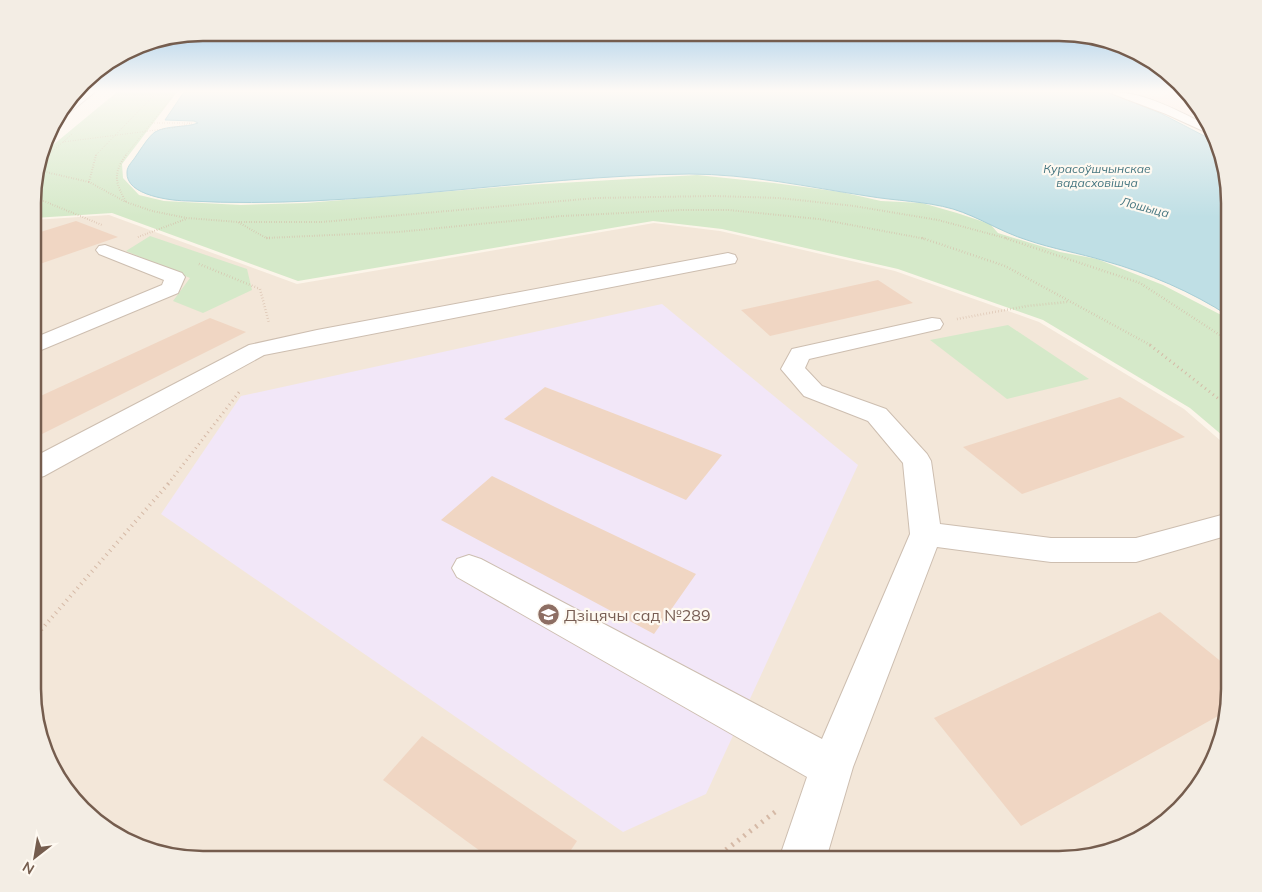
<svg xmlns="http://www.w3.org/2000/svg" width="1262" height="892" font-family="Mulish,sans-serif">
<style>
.residential{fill:#f3e7d9}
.commercial{fill:#fbe8df}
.education{fill:#f2e7f8}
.green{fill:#d5e9c9}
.water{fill:#bfdfe5;stroke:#a6ced6}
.building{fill:#f0d6c3}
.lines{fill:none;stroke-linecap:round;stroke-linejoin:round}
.minor-casing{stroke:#cdbeb0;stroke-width:2}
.path-far5{stroke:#d5b9a6;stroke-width:1;stroke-dasharray:0.5 2;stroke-linecap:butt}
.path-far4{stroke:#d5b9a6;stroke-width:2;stroke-dasharray:0.5 2;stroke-linecap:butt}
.path-far3{stroke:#d5b9a6;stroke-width:2.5;stroke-dasharray:0.5 2.5;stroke-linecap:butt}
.path-far2{stroke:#d5b9a6;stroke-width:3;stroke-dasharray:1 4;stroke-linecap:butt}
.path-far1{stroke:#d5b9a6;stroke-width:4;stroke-dasharray:1 4.5;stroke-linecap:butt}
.path{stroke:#d5b9a6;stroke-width:5;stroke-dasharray:2 5.5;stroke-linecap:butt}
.minor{fill:#fff;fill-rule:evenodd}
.labels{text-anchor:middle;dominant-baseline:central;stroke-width:4.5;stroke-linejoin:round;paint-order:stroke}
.far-water-label{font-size:12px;font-style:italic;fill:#467680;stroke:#fef9f1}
.near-education-label{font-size:16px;fill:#785e54;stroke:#fef9f1;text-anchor:start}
.rim{fill:none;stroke:#755d4e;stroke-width:2.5}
</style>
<rect width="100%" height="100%" fill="#fcf5ea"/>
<polygon class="residential" points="109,215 297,284 654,223 720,231 895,271 1039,322 1184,409 1229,448 1229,581 1225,583 1229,586 1229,700 1220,744 1194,793 1135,842 1059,859 192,859 148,850 99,824 56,774 34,711 34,220"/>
<polygon class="commercial" points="1169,92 1184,92 1203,114 1183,116 1137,94 1162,97"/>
<polygon class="education" points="662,304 858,465 706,794 623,832 161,514 241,396"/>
<g class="green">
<polygon points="117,92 177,92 122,164 123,178 139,195 164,201 241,205 306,203 526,185 697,175 774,183 841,192 881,201 922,203 957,213 990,224 998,233 1060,252 1097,259 1163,285 1229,319 1229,441 1190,408 1043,320 898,269 722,229 653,221 298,281 112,213 34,218 34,181 42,154"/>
<polygon points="150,236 247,269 252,290 203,313 173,301 190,278 126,251"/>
<polygon points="1008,325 1089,379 1007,399 930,340"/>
</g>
<path class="water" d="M184 92H1107L1160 113 1214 141 1229 192V316C1192 292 1148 273 1105 261 1079 253 1053 249 1027 240 1001 232 979 217 953 209 925 201 896 201 867 196 808 187 749 174 689 174 522 176 356 210 189 201 173 201 125 196 127 172 127 166 133 161 136 156 141 149 148 137 155 132 167 125 185 128 198 123L194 121 165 120Z"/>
<g class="building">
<polygon points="76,221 118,237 34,266 34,234"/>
<polygon points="878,280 913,303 770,336 741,310"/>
<polygon points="210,318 246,332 34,438 34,399"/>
<polygon points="545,387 722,455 686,500 504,419"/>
<polygon points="1120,397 1185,437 1022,494 963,447"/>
<polygon points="492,476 555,507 696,574 654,634 441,520"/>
<polygon points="1160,612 1229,668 1229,700 1227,711 1021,826 934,718"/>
<polygon points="422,736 577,841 565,859 491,859 383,780"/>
</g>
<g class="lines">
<defs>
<g id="minor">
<polygon points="83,92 95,92 64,117 58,118 69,102"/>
<path d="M1112 92C1145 92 1180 112 1209 126L1212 135 1166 114 1113 94Z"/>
<polygon points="105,245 182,273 185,277 178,293 34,353 34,338 162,285 164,280 99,254 96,250 99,246"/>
<polygon points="728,253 735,255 737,259 735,263 264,355 44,476 34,479 34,457 249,345 317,330"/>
<polygon points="932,318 940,319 943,324 940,329 809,359 805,368 822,386 886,409 927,454 931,461 940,524 1051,538 1136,538 1229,513 1229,535 1136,562 1051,562 937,547 853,767 826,859 779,859 807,777 457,577 452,568 457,559 469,555 481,559 822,739 910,534 903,463 868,421 804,396 781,369 792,349"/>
</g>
</defs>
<use href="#minor" class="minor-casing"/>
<g class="path-far5">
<polyline points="112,98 119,92"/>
<polyline points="63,142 172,128 192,123 150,123"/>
<polyline points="47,156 72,134"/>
<polyline points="95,156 157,92"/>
<polyline points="125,156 176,92"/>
</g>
<g class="path-far4">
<polyline points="96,155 89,182 126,202 152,211 187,218 238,222 266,238 398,232 562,216 681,210 729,210 819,219 926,239"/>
<path d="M126 155C112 174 116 184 126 202"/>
<polyline points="39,164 49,155"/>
<polyline points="37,170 89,182"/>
<polyline points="34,197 102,225"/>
<polyline points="239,222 322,222 596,198 714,196 779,198 854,206 938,220 1009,239"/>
<polyline points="138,237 186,219"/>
</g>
<g class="path-far3">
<polyline points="266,238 271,238"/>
<polyline points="922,238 1005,266 1152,346"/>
<polyline points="1005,238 1140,283 1229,341"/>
<polyline points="199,264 260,289 269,323"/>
<polyline points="957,319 1027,306 1067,302"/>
</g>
<g class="path-far2">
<polyline points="1150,345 1229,407"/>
<polyline points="168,484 240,391"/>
</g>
<polyline class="path-far1" points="34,638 169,483"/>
<polyline class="path" points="714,859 775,812"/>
<use href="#minor" class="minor"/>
</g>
<linearGradient id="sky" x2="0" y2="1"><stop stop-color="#97c5e7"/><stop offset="0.42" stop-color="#fefaf6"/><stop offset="1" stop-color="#fefaf6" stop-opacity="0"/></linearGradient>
<rect width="1262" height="217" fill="url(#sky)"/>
<defs>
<symbol id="school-disc" viewBox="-11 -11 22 22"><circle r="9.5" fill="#8d6e63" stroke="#fef9f1"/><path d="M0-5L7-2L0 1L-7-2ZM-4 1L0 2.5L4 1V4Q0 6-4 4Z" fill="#fff"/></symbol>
</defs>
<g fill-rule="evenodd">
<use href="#school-disc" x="536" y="602" width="25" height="25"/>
</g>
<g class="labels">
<g class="far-water-label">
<text x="1097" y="168">Курасоўшчынскае<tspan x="1097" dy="14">вадасховішча</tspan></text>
<text transform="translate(1145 207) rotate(15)">Лошыца</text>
</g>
<g class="near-education-label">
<text x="564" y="615">Дзіцячы сад №289</text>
</g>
</g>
<path d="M0 0H1262V892H0ZM203 41H1059A162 162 0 0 1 1221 203V689A162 162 0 0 1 1059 851H203A162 162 0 0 1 41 689V203A162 162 0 0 1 203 41Z" fill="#f3ede4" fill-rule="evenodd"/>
<path class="rim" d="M203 41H1059A162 162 0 0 1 1221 203V689A162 162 0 0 1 1059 851H203A162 162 0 0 1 41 689V203A162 162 0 0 1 203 41Z"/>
<g transform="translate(35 857) rotate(211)" stroke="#fef9f1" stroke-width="4" paint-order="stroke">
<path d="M0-4L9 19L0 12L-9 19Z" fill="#755d4e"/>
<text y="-8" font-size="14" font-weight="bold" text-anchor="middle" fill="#755d4e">N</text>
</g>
</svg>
